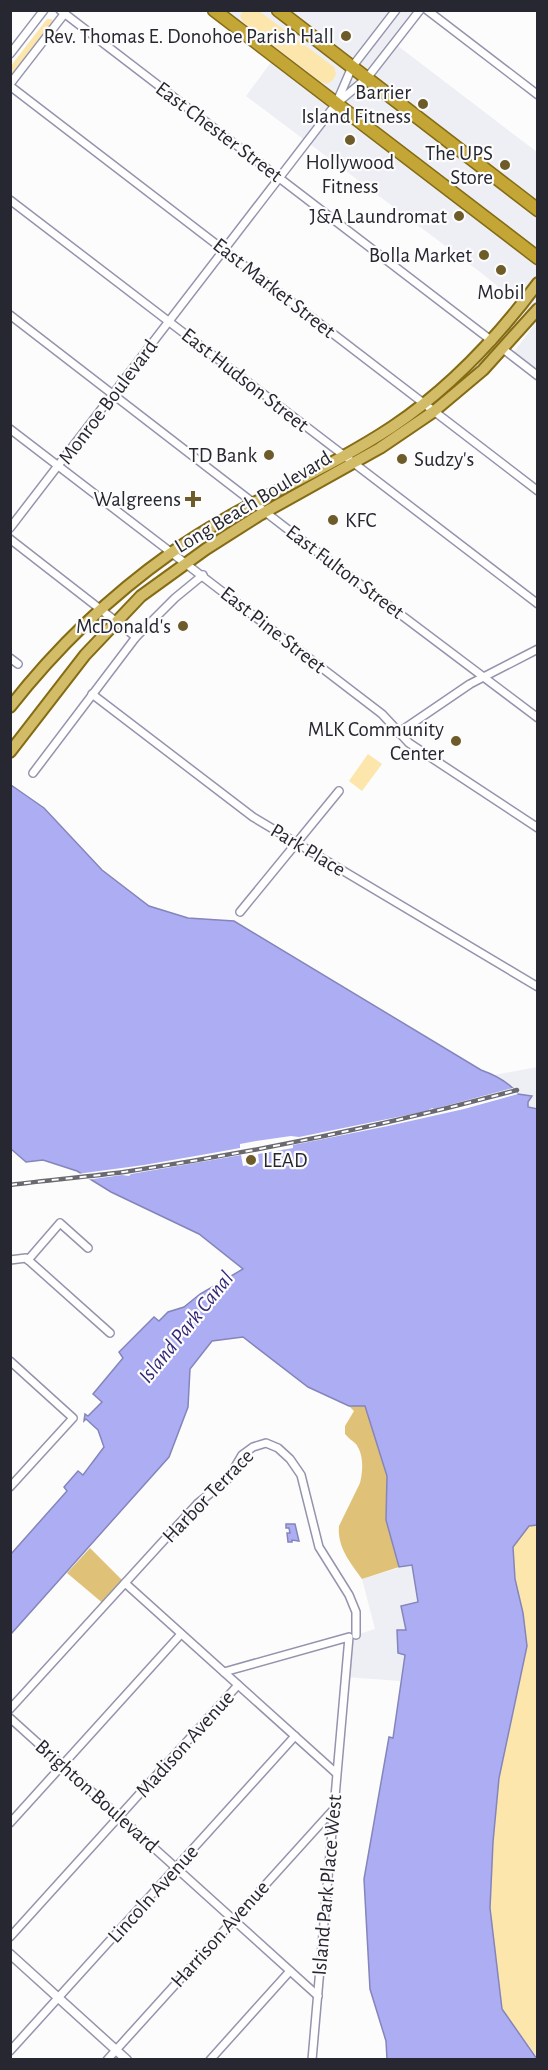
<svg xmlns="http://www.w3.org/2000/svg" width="548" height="2070" font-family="'Alegreya Sans',sans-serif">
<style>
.built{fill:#eeeff5}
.green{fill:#fde6ac}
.forest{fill:#dfc277}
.water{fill:#adadf4;stroke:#8485ba;stroke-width:1.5}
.pier{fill:#fcfcfc}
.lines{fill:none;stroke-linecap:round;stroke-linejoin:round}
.minor-casing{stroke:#9494ad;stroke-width:10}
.tertiary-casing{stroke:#9494ad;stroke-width:11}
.primary-casing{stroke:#846b14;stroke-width:14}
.trunk-casing{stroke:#846b14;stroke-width:15}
.minor{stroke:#fff;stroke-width:7}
.tertiary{stroke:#fff;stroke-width:8}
.primary{stroke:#d3bc68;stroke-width:10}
.trunk{stroke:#c4a636;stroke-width:12}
.rail-casing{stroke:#696970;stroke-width:4.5}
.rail{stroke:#fcfcfc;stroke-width:2;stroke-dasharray:7;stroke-linecap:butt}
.poi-dot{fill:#6d5b29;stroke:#fcfcfc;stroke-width:2}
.labels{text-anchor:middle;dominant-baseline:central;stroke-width:4.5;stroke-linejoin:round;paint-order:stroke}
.poi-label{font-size:21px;fill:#262731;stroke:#fcfcfc;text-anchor:end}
.street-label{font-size:21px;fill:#262731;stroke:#fcfcfc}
.water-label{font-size:22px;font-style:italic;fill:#332878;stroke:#fcfcfc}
</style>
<rect width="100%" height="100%" fill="#fcfcfc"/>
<g class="built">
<polygon points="230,10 425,11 398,46 537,152 537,319 484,275 246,96 274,58 223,19"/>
<polygon points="537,321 537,370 514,352"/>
<polygon points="537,1067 537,1109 528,1108 528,1102 532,1097 518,1094 513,1087 494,1075"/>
<polygon points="412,1564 418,1602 406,1630 397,1630 405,1654 400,1681 346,1677 349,1637 375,1629 362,1579"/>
</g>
<g class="green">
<polygon points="243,11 259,11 334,67 336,74 333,80 327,84 321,82 243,22 240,16"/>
<polygon points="47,19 52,19 54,24 15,75 11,75 10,67"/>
<polygon points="368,754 382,764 362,791 349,781"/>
<polygon points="529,1525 537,1525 537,2057 502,2009 490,1908 493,1842 499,1778 527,1646 523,1613 515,1579 513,1547"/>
</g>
<g class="forest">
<path d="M349 1406H365L387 1476 386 1520 399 1567 362 1579C350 1562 337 1547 339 1526L360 1483C363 1471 364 1455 356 1444 353 1441 348 1438 345 1434V1426L354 1411Z"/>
<polygon points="90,1548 125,1583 105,1605 67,1573"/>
</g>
<g class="water">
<path d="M11 785 44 808 102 870 149 906 188 918 234 921 481 1070C495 1075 509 1082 518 1094L532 1096 528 1102V1107L538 1109 537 1525 529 1526 513 1547 515 1579 523 1613 527 1646 499 1778 493 1842 490 1908 502 2009 537 2059H387L386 2041 370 1989 364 1879 389 1737 393 1738 405 1655 398 1653 397 1630H406L401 1606 418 1602 412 1565 399 1567 386 1520 387 1476 365 1406H349L308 1387 243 1337 212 1341 190 1369 188 1407 169 1457 11 1634V1554L67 1491 64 1487 78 1471 83 1475 104 1447 98 1430 86 1419 84 1421 85 1414 88 1416 102 1402 93 1394 123 1358 119 1352 154 1317 159 1321 168 1312 184 1307 200 1294 243 1269 199 1234 111 1192 77 1171 43 1160 26 1162 11 1149Z"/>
<polygon points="286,1524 295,1524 299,1541 292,1540 292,1542 288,1542 287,1533 290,1533 289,1528 286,1528"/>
</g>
<polygon class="pier" points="513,1088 518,1094 464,1109 388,1126 293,1145 293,1148 258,1154 259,1163 243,1166 241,1155 131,1174 129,1176 122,1175 86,1180 77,1174 144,1165 218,1152 240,1148 240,1144 256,1141 291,1136 299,1137 427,1111 432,1108 434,1109"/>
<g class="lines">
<defs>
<g id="minor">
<polyline points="60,10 492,341"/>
<polyline points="396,10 352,67 336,104 367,78 420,10"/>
<polyline points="427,10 538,95"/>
<polyline points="10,54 44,10"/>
<polyline points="10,84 65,13"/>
<polyline points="10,86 538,491"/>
<polyline points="10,200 538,604"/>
<polyline points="10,315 299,538 538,718"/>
<polyline points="503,349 538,376"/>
<polyline points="10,429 382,714 409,743 538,828"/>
<polyline points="10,528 336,104"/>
<polyline points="10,539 136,637"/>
<polyline points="10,658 18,664"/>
<polyline points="92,694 253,817 538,987"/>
<polyline points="398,733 470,684 538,649"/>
<polyline points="33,773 136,637 175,598 203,575"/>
<polyline points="240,912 339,791"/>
<polyline points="10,1260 26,1258 110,1333"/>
<polyline points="28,1260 60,1223 88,1248"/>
<polyline points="10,1361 73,1418 10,1487"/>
<polyline points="125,1583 336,1773"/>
<polyline points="224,1672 349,1637 312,2060"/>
<polyline points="10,1709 197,1504 228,1479 242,1455 253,1447 266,1443 278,1448 290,1459 301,1475 319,1547 349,1595 356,1612 356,1635"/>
<polyline points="10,1718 318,1996"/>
<polyline points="10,1823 181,1634"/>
<polyline points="10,1937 238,1685"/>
<polyline points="10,2051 295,1736"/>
<polyline points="107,2060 333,1810"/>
<polyline points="210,2060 290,1971"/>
</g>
<polyline id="tertiary" points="10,1954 127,2060"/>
<g id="primary">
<path d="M10 707C57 647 109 597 171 553 241 503 321 474 392 427 449 389 497 338 538 283"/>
<polyline points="10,752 85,655 141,596 206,549 258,516 380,448 433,412 483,370 538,309"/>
</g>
<g id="trunk">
<polyline points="214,10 538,258"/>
<polyline points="278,10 538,210"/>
</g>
</defs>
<use href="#minor" class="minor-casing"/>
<use href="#tertiary" class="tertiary-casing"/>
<use href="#primary" class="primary-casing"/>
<use href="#trunk" class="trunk-casing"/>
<use href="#minor" class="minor"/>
<use href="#tertiary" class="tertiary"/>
<use href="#primary" class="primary"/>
<use href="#trunk" class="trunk"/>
<defs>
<path id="rail" d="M10 1185C48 1180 86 1177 124 1172 256 1152 387 1125 517 1090"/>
</defs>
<use href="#rail" class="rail-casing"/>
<use href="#rail" class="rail"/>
</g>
<g class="poi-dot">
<circle cx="346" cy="36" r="6"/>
<circle cx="423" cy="104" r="6"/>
<circle cx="350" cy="140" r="6"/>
<circle cx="505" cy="165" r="6"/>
<circle cx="459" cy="216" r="6"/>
<circle cx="484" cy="255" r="6"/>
<circle cx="501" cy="270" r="6"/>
<circle cx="269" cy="455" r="6"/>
<circle cx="402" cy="459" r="6"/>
<path d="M190 490h6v6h6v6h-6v6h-6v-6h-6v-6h6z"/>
<circle cx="333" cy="520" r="6"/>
<circle cx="183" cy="626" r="6"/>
<circle cx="456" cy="741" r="6"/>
<circle cx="251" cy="1160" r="6"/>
</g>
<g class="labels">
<g class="poi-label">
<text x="334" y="36">Rev. Thomas E. Donohoe Parish Hall</text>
<text x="411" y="92">Barrier<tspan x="411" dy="24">Island Fitness</tspan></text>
<text x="493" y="153">The UPS<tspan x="493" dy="24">Store</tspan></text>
<text x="350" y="162" text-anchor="middle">Hollywood<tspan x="350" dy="24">Fitness</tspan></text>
<text x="447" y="216">J&amp;A Laundromat</text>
<text x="472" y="255">Bolla Market</text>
<text x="501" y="292" text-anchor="middle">Mobil</text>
<text x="257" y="455">TD Bank</text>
<text x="414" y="459" text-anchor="start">Sudzy's</text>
<text x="181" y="499">Walgreens</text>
<text x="345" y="520" text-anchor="start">KFC</text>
<text x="171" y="626">McDonald's</text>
<text x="444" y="729">MLK Community<tspan x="444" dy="24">Center</tspan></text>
<text x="263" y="1160" text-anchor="start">LEAD</text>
</g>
<g class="street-label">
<text transform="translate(219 132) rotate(37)">East Chester Street</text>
<text transform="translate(274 288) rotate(38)">East Market Street</text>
<text transform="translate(245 380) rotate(38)">East Hudson Street</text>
<text transform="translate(108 402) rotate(-53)">Monroe Boulevard</text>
<text transform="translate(253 502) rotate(-31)">Long Beach Boulevard</text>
<text transform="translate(345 572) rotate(37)">East Fulton Street</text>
<text transform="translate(273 630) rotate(38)">East Pine Street</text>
<text transform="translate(308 850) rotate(31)">Park Place</text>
<text transform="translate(208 1496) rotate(-46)">Harbor Terrace</text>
<text transform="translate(185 1744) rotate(-48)">Madison Avenue</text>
<text transform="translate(97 1796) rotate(42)">Brighton Boulevard</text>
<text transform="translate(327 1885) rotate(-85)">Island Park Place West</text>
<text transform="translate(153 1894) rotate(-48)">Lincoln Avenue</text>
<text transform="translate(220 1934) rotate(-48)">Harrison Avenue</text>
</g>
<g class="water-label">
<text transform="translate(186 1327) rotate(-51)">Island Park Canal</text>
</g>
</g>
<rect width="548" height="2070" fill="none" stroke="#262731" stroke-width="24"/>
</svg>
